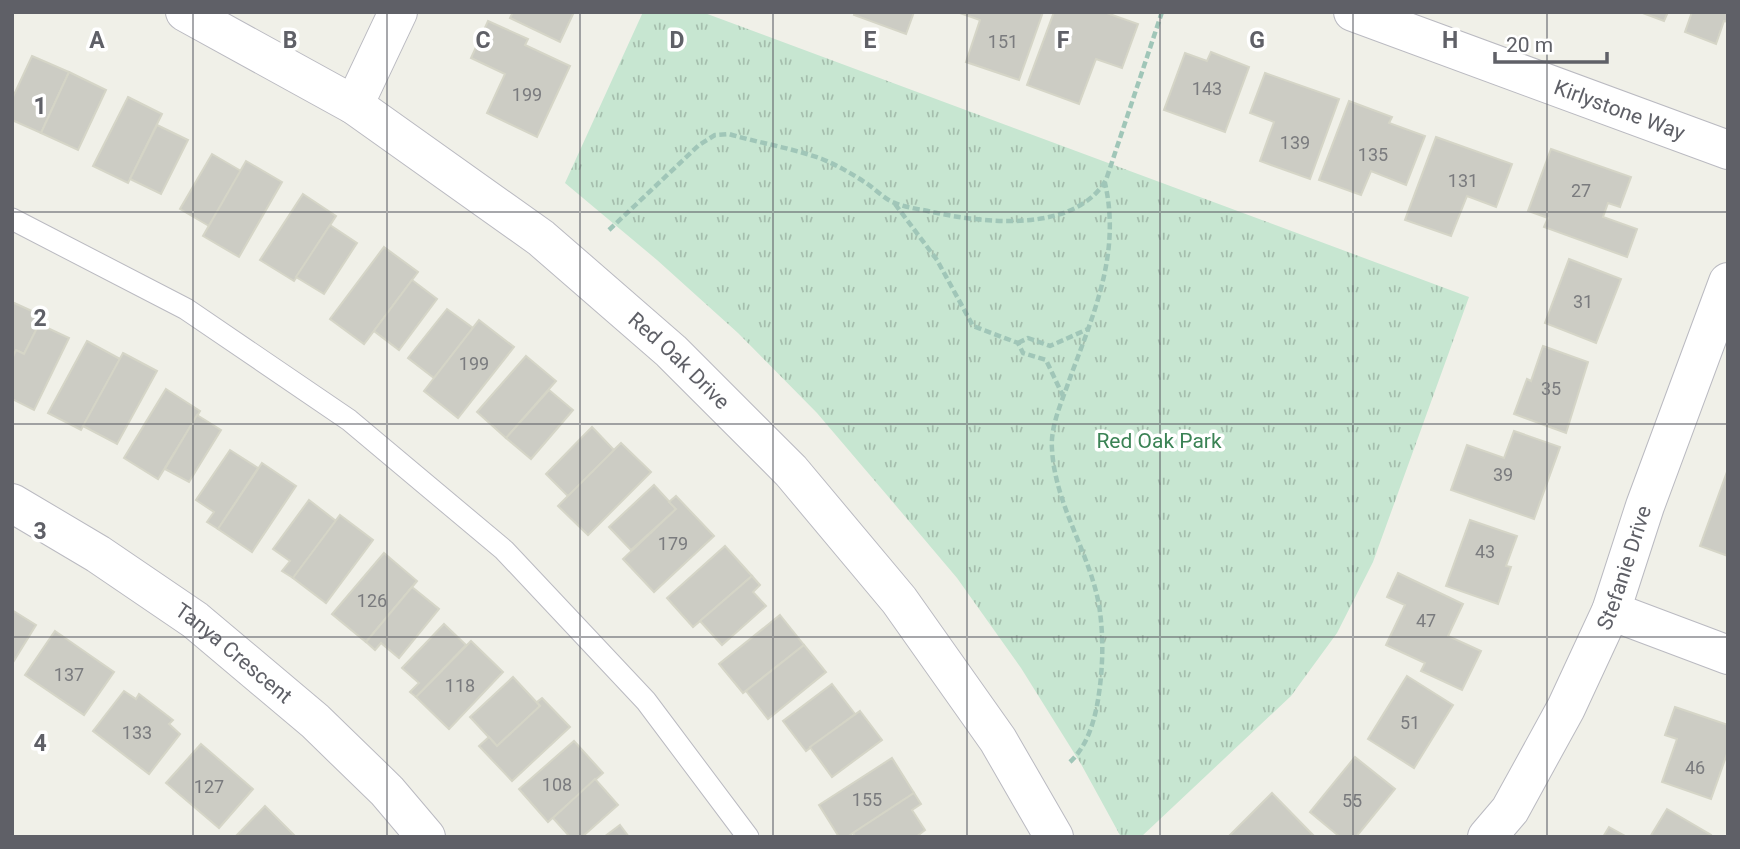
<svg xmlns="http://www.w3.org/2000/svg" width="1740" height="849" font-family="Roboto,sans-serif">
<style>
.grass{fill:url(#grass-tufts)}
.building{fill:#ccccc4;stroke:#d5d5c7;stroke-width:2}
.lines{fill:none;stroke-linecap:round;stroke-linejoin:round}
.lane-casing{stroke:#babac1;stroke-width:23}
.street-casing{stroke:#babac1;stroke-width:40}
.path{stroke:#a0c6b8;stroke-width:4.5;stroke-dasharray:7 3.5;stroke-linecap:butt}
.lane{stroke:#fff;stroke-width:21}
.street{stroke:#fff;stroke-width:38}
.grid{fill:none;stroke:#5f6067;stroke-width:2;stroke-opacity:0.55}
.labels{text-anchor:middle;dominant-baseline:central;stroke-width:7;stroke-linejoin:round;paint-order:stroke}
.number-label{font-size:18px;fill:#7a7b7e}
.street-label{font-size:21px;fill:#5f6067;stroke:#fff}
.park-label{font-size:21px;fill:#3b8355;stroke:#fff}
.grid-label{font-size:23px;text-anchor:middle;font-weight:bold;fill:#5f6067;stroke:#fff;stroke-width:7;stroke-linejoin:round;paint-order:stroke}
</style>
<defs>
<pattern id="grass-tufts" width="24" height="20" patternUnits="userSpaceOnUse" patternTransform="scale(1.75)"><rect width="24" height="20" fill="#c7e6d1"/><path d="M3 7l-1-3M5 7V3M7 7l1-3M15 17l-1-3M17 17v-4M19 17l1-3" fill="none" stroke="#a5bead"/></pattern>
</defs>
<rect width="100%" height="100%" fill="#f0f0e8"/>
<polygon class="grass" points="643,12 702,12 1469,297 1373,562 1337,633 1291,696 1141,837 1121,837 1081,764 1021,668 957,578 886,494 817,413 738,333 657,260 565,183"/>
<g class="building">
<polygon points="513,12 574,12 560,42 510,18"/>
<polygon points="855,12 914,12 906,34 854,15"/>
<polygon points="957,12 1043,12 1019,80 966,62 980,20"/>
<polygon points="1054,12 1104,12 1138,24 1122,68 1096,59 1079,104 1027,85"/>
<polygon points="1640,12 1668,12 1664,21"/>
<polygon points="1692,12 1728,12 1728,22 1724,21 1716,44 1685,32"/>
<polygon points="488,21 528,39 525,45 570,66 537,137 487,113 505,74 471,58"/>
<polygon points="1211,52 1249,67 1225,132 1164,110 1185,53 1207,61"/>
<polygon points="32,56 69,72 41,133 12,120 12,99"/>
<polygon points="69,72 106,90 78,150 41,133"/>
<polygon points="1265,73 1339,99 1310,179 1260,161 1274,122 1250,113"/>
<polygon points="128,97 162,114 128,183 93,166"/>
<polygon points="1349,101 1392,117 1389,123 1425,136 1406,185 1371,171 1361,195 1319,180"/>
<polygon points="157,125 188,140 161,194 130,179"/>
<polygon points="1436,137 1512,164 1496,207 1467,196 1451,236 1405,220"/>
<polygon points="1551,149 1631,177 1620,207 1608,203 1603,217 1637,229 1627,257 1544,227 1548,218 1528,211"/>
<polygon points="212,154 241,171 209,226 180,209"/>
<polygon points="246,161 282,182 239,257 203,236"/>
<polygon points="303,194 336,216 294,281 260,260"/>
<polygon points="330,225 357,243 324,294 296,277"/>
<polygon points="384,247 418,272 364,344 330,319"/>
<polygon points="1569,259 1621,279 1596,343 1545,323"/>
<polygon points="412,280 437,299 399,350 374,331"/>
<polygon points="12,302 43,316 24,354 16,350 12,359"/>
<polygon points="447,309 473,328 434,378 408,358"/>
<polygon points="479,320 514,347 458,418 424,391"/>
<polygon points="39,324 69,338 34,410 12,399 12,359 16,350 24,354"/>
<polygon points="87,341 120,359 81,430 48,413"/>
<polygon points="1543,346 1588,362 1566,433 1514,414 1527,379 1531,381"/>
<polygon points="123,353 157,371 117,444 83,426"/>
<polygon points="526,356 556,381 506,438 477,412"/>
<polygon points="166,389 200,411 158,479 124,458"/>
<polygon points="549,390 573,410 531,459 506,438"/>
<polygon points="197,415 221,430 189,482 165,469"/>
<polygon points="592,427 614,450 568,496 546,474"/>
<polygon points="1514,431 1560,447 1534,519 1451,490 1467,445 1504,458"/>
<polygon points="621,443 651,472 588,535 558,506"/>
<polygon points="230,450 258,468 218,529 207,522 214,512 196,500"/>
<polygon points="262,463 296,486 252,552 218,529"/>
<polygon points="1728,469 1728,556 1700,546"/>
<polygon points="654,485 676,509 631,550 609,527"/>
<polygon points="676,496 714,536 654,592 623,559 676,509 669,502"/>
<polygon points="309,500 336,521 293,578 282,571 290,561 273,549"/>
<polygon points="340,515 373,540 326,603 293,578"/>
<polygon points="1470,520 1517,536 1506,566 1511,567 1498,604 1446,586"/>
<polygon points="725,546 752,576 693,627 667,598"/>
<polygon points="384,553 417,581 366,642 332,614"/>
<polygon points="1398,573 1463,604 1448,636 1481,651 1462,690 1421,671 1425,663 1386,645 1405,605 1387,597"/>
<polygon points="752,576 760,585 753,592 766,606 722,645 700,621"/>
<polygon points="412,587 439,609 399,658 381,643 375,650 366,642"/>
<polygon points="12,610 36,625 12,664"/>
<polygon points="780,615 804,645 743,693 719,664"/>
<polygon points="444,624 466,645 416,697 410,692 419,683 402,668"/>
<polygon points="55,631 114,672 84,715 25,675"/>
<polygon points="471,641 503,672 449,729 416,697"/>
<polygon points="804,645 826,672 768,719 746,691"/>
<polygon points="1407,676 1453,705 1414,768 1368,739"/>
<polygon points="513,677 540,706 497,746 470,717"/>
<polygon points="832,684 855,714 806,751 783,721"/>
<polygon points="124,691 136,699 139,694 173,720 169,724 180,734 149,774 93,731"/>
<polygon points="542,698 570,727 512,781 479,746 489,737 497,746 540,706 537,702"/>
<polygon points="1675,707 1728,725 1728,751 1711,799 1662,782 1677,739 1665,735"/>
<polygon points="860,711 882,740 832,777 810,747"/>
<polygon points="574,741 603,773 548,822 519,789"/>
<polygon points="201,744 253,789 219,828 166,783"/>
<polygon points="1355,757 1395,789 1356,837 1340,837 1310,812"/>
<polygon points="892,758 914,793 847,837 839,837 819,805"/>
<polygon points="595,779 618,805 582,837 570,837 553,818"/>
<polygon points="914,793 921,804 912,810 925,830 916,837 856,837 853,833"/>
<polygon points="1272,793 1315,837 1228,837"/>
<polygon points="265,806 296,837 235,837"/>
<polygon points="1667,809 1711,835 1710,837 1650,837"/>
<polygon points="620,825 629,837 604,837"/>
<polygon points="1609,827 1627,837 1603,837"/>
</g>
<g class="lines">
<defs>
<polyline id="lane" points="12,219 186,309 349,420 504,550 646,701 748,837"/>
<g id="street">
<path id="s1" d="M185 12 354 105 541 238 671 351 791 471 899 600 998 740 1054 837"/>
<path id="s2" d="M1353 12 1728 150"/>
<polyline points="354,105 398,12"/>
<path id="s3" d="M12 503 98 554 195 620 315 721 387 791 426 837"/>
<polyline points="1611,611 1728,655"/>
<path id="s4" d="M1487 837 1510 810 1566 708 1611 611 1645 506 1728 282"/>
</g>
</defs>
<use href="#lane" class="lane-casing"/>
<use href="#street" class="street-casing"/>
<g class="path">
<polyline points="895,204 937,260 973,326 1018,343 1023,353 1046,360 1063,396"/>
<path d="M609 230 699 145 715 135 729 134C759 143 792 148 822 159 839 166 854 175 869 185 877 191 886 200 895 203 907 208 920 209 932 212 983 223 1074 234 1106 180L1162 12"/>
<polyline points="1018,343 1028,338 1050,346 1088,329"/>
<path d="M1070 762C1087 746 1094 723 1098 700 1103 669 1104 637 1099 605 1089 551 1055 505 1052 449 1050 426 1063 399 1070 378 1094 313 1121 253 1105 183"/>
</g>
<use href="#lane" class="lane"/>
<use href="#street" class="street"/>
</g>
<path class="grid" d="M193 12V837M387 12V837M580 12V837M773 12V837M967 12V837M1160 12V837M1353 12V837M1547 12V837M12 212H1728M12 424H1728M12 637H1728"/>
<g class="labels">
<g class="number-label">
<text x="1003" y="41">151</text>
<text x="1207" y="88">143</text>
<text x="527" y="94">199</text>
<text x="1295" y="142">139</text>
<text x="1373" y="154">135</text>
<text x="1463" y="180">131</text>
<text x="1581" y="190">27</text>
<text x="1583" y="301">31</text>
<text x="474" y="363">199</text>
<text x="1551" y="388">35</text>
<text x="1503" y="474">39</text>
<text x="673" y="543">179</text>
<text x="1485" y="551">43</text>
<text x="372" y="600">126</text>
<text x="1426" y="620">47</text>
<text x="69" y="674">137</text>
<text x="460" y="685">118</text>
<text x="1410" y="722">51</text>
<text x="137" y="732">133</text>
<text x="1695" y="767">46</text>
<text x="557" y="784">108</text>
<text x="209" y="786">127</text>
<text x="867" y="799">155</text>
<text x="1352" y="800">55</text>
</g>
<g class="street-label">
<text stroke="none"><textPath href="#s2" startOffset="284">Kirlystone Way</textPath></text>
<text stroke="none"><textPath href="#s1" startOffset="607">Red Oak Drive</textPath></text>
<text stroke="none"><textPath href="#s4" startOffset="304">Stefanie Drive</textPath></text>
<text stroke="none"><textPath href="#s3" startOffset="268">Tanya Crescent</textPath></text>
</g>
<g class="park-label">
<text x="1159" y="441">Red Oak Park</text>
</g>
</g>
<g class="grid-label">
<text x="97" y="48">A</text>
<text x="290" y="48">B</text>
<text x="483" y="48">C</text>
<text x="677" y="48">D</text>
<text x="870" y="48">E</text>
<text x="1063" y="48">F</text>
<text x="1257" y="48">G</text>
<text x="1450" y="48">H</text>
<text x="40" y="114">1</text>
<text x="40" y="326">2</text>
<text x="40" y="539">3</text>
<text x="40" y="751">4</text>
</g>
<rect width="1740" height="849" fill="none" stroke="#5f6067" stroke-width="28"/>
<path d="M1495 52v10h112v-10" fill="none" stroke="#5f6067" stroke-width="3.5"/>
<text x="1506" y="52" font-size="21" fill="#5f6067" stroke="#ffffff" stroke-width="5" paint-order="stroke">20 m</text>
</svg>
